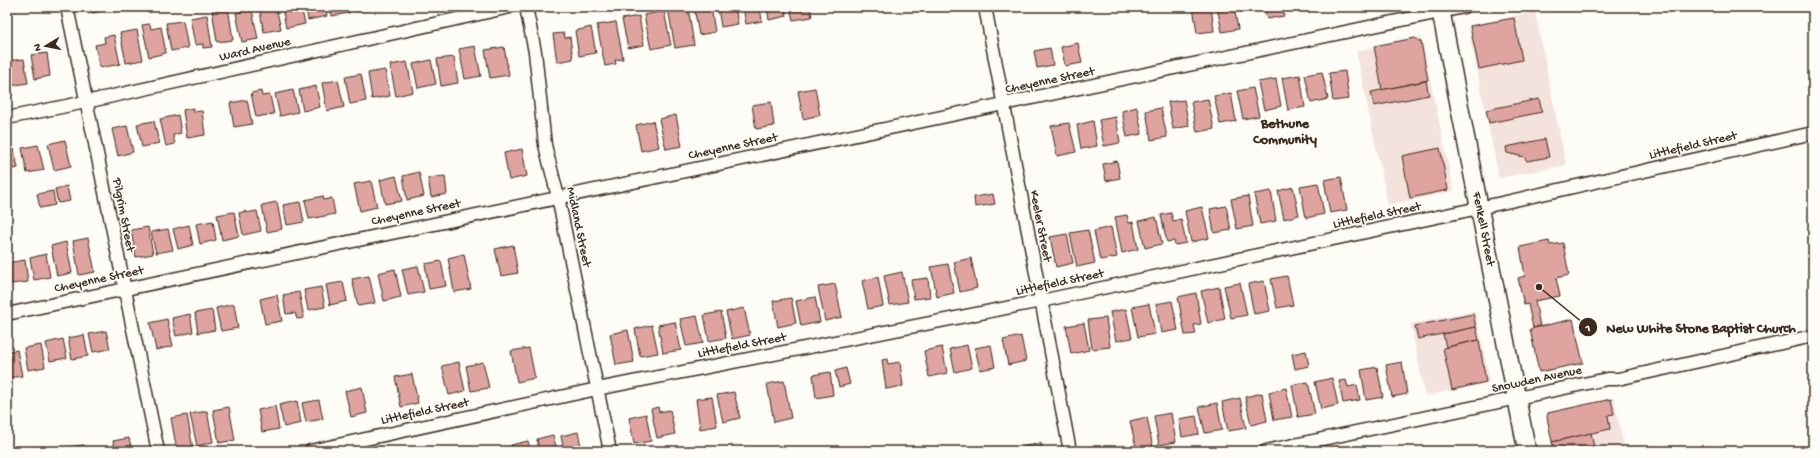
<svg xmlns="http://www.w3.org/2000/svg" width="1820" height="458" font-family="'Gochi Hand',sans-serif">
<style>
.built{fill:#f4e2dd}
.building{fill:#dfa49f;stroke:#3b2a1e}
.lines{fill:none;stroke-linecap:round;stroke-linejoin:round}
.street-casing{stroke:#3b2a1e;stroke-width:15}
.secondary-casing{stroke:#3b2a1e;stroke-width:20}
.street{stroke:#fdfcf7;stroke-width:12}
.secondary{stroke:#fdfcf7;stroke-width:17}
.labels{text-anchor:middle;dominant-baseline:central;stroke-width:3.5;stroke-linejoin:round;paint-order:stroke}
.street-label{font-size:13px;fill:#3b2a1e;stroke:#fdfcf7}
.neighbourhood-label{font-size:14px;font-weight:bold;fill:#3b2a1e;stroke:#fdfcf7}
.leader{fill:none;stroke:#3b2a1e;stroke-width:1.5}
.callout-dot{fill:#3b2a1e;stroke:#fdfcf7;stroke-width:1.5}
.mark-label{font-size:12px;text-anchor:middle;font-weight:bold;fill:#fff}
.callout-label{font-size:14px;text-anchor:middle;font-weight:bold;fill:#3b2a1e;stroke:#fdfcf7;stroke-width:3.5;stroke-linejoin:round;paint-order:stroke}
</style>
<rect width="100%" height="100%" fill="#fdfcf7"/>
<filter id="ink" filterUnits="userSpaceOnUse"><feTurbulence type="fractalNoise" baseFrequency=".025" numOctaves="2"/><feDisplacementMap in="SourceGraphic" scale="8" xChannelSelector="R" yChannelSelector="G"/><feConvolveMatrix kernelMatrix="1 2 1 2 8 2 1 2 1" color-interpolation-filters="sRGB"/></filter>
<g filter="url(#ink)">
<g class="built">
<polygon points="1535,12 1566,165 1499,178 1468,26"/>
<polygon points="1421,37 1454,191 1388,205 1356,51"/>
<polygon points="1475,311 1490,382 1425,396 1411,324"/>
<polygon points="1614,398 1625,451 1555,451 1547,412"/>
</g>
<g class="building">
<polygon points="87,7 101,7 101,11 88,14"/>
<polygon points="228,7 233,40 217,42 212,9"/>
<polygon points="259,7 276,7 281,29 264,32"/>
<polygon points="282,7 301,7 305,24 286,28"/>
<polygon points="306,7 325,7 327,16 308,20"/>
<polygon points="331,7 348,7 349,13 332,16"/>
<polygon points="355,7 371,7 371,9 356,12"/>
<polygon points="688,7 694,45 675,48 668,8"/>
<polygon points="694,7 711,7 715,32 699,35"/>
<polygon points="718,7 735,7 738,24 721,27"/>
<polygon points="743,7 760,7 762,21 746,24"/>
<polygon points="767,7 785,7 787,16 769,20"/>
<polygon points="790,7 810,7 812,17 793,20"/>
<polygon points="1193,7 1211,7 1214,31 1197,33"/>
<polygon points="1217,7 1234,7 1238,29 1222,32"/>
<polygon points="1264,7 1282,7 1284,16 1267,19"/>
<polygon points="252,10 258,39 242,42 236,13"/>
<polygon points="664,11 671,45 651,49 644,15"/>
<polygon points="207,15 212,47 203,48 203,44 195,45 190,18"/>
<polygon points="639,16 644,45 628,48 622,19"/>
<polygon points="1514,18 1522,60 1479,69 1470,26"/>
<polygon points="183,21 188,48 171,51 166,23"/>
<polygon points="616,22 623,59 615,60 616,64 605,66 597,25"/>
<polygon points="150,24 151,29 161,27 166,53 149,57 142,25"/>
<polygon points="591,27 596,53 579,56 575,31"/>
<polygon points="137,30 143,60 126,63 120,33"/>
<polygon points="564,33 565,38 570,37 573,59 557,62 553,34"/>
<polygon points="114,35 120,64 100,68 95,45 105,43 104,37"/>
<polygon points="1415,38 1421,42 1428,80 1382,90 1374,46"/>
<polygon points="1078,43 1082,63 1065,66 1061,47"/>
<polygon points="475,46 481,76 465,79 459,49"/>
<polygon points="504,47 509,75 490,78 485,50"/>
<polygon points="1050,48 1053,65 1037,68 1034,51"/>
<polygon points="47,53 50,76 35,79 31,55"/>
<polygon points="454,57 458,83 441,86 437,59"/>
<polygon points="24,59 28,83 9,86 7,61"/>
<polygon points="431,60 436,84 418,88 413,64"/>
<polygon points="407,62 413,92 396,96 390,65"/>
<polygon points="385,70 390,96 372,99 368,73"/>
<polygon points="1345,71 1349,99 1333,101 1329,73"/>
<polygon points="1322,72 1328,99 1311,103 1305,75"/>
<polygon points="361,74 366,101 350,104 345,77"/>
<polygon points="1300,75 1305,107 1288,110 1282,78"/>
<polygon points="1276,79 1281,106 1264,110 1258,82"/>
<polygon points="338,80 344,107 327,111 322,83"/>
<polygon points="1426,81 1429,95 1374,106 1371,92"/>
<polygon points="316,86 320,107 303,111 299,90"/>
<polygon points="815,88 820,115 803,119 798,91"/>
<polygon points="1253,88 1259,116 1243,119 1237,91"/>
<polygon points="293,90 298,112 280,116 275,94"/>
<polygon points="261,91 262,96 270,95 274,114 256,117 251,93"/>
<polygon points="1231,93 1236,121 1220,124 1214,96"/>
<polygon points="1208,99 1214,129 1197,132 1191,102"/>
<polygon points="1539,99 1542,112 1489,123 1486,110"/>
<polygon points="247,100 252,124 234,127 230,103"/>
<polygon points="1184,100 1189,126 1173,129 1168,102"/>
<polygon points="771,102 774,126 756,129 752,105"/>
<polygon points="1137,107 1142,134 1127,137 1122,111"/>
<polygon points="193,108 193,112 202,111 205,135 187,138 183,110"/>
<polygon points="1161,108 1167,137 1151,140 1146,111"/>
<polygon points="178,115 181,133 173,135 175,144 166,146 160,119"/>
<polygon points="676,115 682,146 666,149 659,119"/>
<polygon points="1116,117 1120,143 1104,146 1099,120"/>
<polygon points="154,121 159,143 142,147 137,124"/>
<polygon points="653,121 659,147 641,151 636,125"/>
<polygon points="1093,121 1097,146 1081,149 1077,125"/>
<polygon points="1069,123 1076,152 1057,156 1051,126"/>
<polygon points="127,126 133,152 118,156 112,129"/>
<polygon points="1545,139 1549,157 1527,161 1524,157 1507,153 1506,147"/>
<polygon points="65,140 71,166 54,170 48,144"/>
<polygon points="38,145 44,170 27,173 22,148"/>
<polygon points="1440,148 1448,190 1410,198 1402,156"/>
<polygon points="14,149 18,168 7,170 7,150"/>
<polygon points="522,149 527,176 509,180 504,153"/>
<polygon points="1117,161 1120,178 1106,181 1103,164"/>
<polygon points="419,172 424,196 407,200 403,176"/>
<polygon points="396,176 402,201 385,204 380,180"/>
<polygon points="445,176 447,194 431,197 428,178"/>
<polygon points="1341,177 1347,210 1330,213 1324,180"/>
<polygon points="371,181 377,207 360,211 354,184"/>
<polygon points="1318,183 1324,214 1306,218 1300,186"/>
<polygon points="67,186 70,201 58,203 55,189"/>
<polygon points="1293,187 1299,215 1284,219 1278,191"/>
<polygon points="53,191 55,205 40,208 37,194"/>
<polygon points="1271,191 1276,221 1260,224 1254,194"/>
<polygon points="993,194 995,204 975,207 974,197"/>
<polygon points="323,196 324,200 332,198 335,214 309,219 305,200"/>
<polygon points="1248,196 1253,226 1237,229 1231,199"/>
<polygon points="277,202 282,229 267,232 262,205"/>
<polygon points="300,202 304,222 287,225 283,205"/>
<polygon points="1226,206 1231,230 1214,233 1210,209"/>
<polygon points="1202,207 1209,238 1191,242 1185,211"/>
<polygon points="246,211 246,213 257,211 261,231 243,235 239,213"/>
<polygon points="234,212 239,236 222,240 217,215"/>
<polygon points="1171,213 1173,221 1181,219 1186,243 1175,245 1174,241 1167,242 1161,215"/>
<polygon points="1127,215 1129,223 1133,222 1138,249 1122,253 1115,217"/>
<polygon points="1156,217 1162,244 1145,248 1139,221"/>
<polygon points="213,221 216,240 200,244 196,224"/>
<polygon points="189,225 193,245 178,249 173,229"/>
<polygon points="148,227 153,254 136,257 131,230"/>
<polygon points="1111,227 1117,257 1100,260 1094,231"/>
<polygon points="168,229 173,250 156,253 151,232"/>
<polygon points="1088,230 1095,263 1077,267 1070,233"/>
<polygon points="1067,234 1073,263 1056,267 1050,237"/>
<polygon points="88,238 95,272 79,275 73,241"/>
<polygon points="1549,241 1550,245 1563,243 1569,275 1556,278 1560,296 1535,301 1540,326 1533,328 1528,304 1524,305 1518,278 1525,276 1520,247"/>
<polygon points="66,242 72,273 57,276 51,246"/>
<polygon points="513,245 518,273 501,276 495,249"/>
<polygon points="46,254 50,277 34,280 30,258"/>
<polygon points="464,254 471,289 454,292 448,258"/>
<polygon points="971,258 977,288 960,292 954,262"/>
<polygon points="25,260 28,282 11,284 7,263"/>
<polygon points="441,261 446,286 429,289 425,264"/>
<polygon points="948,264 954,293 937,297 931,267"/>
<polygon points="418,266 424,292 408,295 402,269"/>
<polygon points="395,269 401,297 384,301 378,273"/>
<polygon points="902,272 908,302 890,305 884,276"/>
<polygon points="369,276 375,303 358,306 352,279"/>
<polygon points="1287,276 1293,305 1277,308 1271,279"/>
<polygon points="878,277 883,306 868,309 862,281"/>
<polygon points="928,278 930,297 914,299 911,280"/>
<polygon points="1264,281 1270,311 1254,314 1248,284"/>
<polygon points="343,282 347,301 330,305 326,285"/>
<polygon points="1240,283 1247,315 1231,318 1224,286"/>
<polygon points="835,284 842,317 825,321 818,287"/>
<polygon points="321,287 325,307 308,310 304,290"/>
<polygon points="1219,287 1225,319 1208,323 1201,291"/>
<polygon points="299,292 304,318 297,319 295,313 286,314 283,295"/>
<polygon points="1196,293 1201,324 1194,325 1196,334 1185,335 1178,297"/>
<polygon points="277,295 282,321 265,324 260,299"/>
<polygon points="815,297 820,322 801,326 796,301"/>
<polygon points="791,298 796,323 778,327 773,301"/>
<polygon points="1172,301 1178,330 1161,333 1156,304"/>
<polygon points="234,304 238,328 221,331 216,308"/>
<polygon points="1149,304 1155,334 1138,337 1132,307"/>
<polygon points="744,308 750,335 732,339 726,312"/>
<polygon points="1126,309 1132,338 1116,341 1110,312"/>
<polygon points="212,310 215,330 198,333 195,313"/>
<polygon points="721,312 726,338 709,341 704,315"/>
<polygon points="190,314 193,332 176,336 172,318"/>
<polygon points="1473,314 1476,327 1418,339 1415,326"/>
<polygon points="697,316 703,343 686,346 680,319"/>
<polygon points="1106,318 1110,347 1092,349 1088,320"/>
<polygon points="167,319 173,346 156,350 150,323"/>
<polygon points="1573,319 1583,363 1539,372 1530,329"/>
<polygon points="675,322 681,350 663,353 658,325"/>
<polygon points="1084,323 1089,350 1071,354 1066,326"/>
<polygon points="652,325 658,353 640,356 635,329"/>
<polygon points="1476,327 1479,340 1446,347 1443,334"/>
<polygon points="628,330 634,362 616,365 610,334"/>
<polygon points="106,331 110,349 93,352 89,334"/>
<polygon points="84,335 88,356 72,359 68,338"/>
<polygon points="1021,336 1026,361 1008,365 1003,340"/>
<polygon points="63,339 67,358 50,361 46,343"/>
<polygon points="1479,340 1486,382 1452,390 1443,348"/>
<polygon points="41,345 45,367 28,370 24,348"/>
<polygon points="967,345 972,368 955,372 950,349"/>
<polygon points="991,345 995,367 980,370 975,348"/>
<polygon points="942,347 947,373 929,377 924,351"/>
<polygon points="529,348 535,378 517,382 511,351"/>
<polygon points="17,350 22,376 7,378 7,352"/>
<polygon points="1306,351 1309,366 1295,369 1292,354"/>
<polygon points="887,359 888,364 900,362 903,386 886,389 882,360"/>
<polygon points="459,362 465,391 449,395 442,366"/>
<polygon points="483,362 489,388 471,391 466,366"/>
<polygon points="1402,362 1407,394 1392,397 1386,365"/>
<polygon points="1377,367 1383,397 1366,400 1361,370"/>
<polygon points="846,368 850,384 839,387 835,371"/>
<polygon points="830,372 833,395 816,398 813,375"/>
<polygon points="412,374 418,403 401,407 395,377"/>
<polygon points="1332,378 1338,405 1321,409 1315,382"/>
<polygon points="1346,380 1348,387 1357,385 1360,400 1343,403 1339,381"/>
<polygon points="784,381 791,418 774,422 767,384"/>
<polygon points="1308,382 1315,414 1298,417 1292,385"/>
<polygon points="362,387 367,413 351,417 345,391"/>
<polygon points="1286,388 1292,417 1274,420 1269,392"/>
<polygon points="734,392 740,418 723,422 717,395"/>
<polygon points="1262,393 1267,421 1251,425 1245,397"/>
<polygon points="712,397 717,426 700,429 696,399"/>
<polygon points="1240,398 1246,428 1228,431 1222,402"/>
<polygon points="1611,399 1614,414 1608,415 1610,429 1552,442 1547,417 1548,413"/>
<polygon points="319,400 323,419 306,422 302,403"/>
<polygon points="297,401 301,423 284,427 279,405"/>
<polygon points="1217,403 1222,430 1205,433 1199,407"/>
<polygon points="275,406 279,429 262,432 258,410"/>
<polygon points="229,407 235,440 219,443 213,410"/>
<polygon points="658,407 659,412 670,410 675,434 657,438 651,409"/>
<polygon points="207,411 213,442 197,446 190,414"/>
<polygon points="1171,413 1176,442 1159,445 1154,416"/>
<polygon points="646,414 651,441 634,444 629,418"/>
<polygon points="187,415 193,449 177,451 171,418"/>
<polygon points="1196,416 1199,434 1182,437 1179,419"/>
<polygon points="1147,417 1153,448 1137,451 1130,421"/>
<polygon points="578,432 582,451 564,451 561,436"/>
<polygon points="1591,433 1594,447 1575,451 1554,451 1552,442"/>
<polygon points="553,435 557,451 539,451 537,439"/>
<polygon points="129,438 132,451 115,451 113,441"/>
<polygon points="528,441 530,451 512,451 511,445"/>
<polygon points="1041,443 1043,451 1024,451 1023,447"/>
<polygon points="84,445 85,451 69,451 68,447"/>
</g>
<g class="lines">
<defs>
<g id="street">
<polyline points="67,7 158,451"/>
<polyline points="526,7 535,52 545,145 558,197 610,451"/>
<polyline points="985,7 1070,451"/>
<polyline points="7,118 86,102 510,7"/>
<polyline points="7,314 1464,7"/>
<polyline points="310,451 597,389 1041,301 1479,208 1813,133"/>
<polyline points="1266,451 1607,379 1618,379 1813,336"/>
</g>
<polyline id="secondary" points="1440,7 1527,451"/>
</defs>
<use href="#street" class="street-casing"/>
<use href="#secondary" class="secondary-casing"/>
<use href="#street" class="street"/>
<use href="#secondary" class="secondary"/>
</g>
</g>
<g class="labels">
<g class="street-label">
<text transform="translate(255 50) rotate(-13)">Ward Avenue</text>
<text transform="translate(1050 81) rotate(-12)">Cheyenne Street</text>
<text transform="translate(1693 146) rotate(-13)">Littlefield Street</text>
<text transform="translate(733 147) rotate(-12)">Cheyenne Street</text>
<text transform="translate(416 213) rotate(-12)">Cheyenne Street</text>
<text transform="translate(123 215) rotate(79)">Pilgrim Street</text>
<text transform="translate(1377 216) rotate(-12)">Littlefield Street</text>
<text transform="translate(1040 226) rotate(79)">Keeler Street</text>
<text transform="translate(578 227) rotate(78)">Midland Street</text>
<text transform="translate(1483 229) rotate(79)">Fenkell Street</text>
<text transform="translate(99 280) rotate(-12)">Cheyenne Street</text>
<text transform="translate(1060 283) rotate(-12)">Littlefield Street</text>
<text transform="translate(742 346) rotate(-11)">Littlefield Street</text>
<text transform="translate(1537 380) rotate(-12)">Snowden Avenue</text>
<text transform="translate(425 412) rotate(-12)">Littlefield Street</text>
</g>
<g class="neighbourhood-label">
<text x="1285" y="124">Bethune<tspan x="1285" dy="16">Community</tspan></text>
</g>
</g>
<path class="leader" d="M1539 287L1588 327"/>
<g class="callout-dot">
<circle cx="1539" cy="287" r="4"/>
<circle cx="1588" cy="327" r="10"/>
</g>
<g class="mark-label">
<text x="1588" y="331">1</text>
</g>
<g class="callout-label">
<text x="1701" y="332">New White Stone Baptist Church</text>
</g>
<rect width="1820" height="458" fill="none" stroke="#fdfcf7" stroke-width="24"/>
<rect x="12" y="12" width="1796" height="434" fill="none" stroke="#3b2a1e" stroke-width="1.5" filter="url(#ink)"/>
<g transform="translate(46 46) rotate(260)" stroke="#fdfcf7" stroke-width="3" paint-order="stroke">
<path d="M0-3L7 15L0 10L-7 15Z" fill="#3b2a1e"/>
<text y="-6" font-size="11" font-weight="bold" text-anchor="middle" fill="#3b2a1e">N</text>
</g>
</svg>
